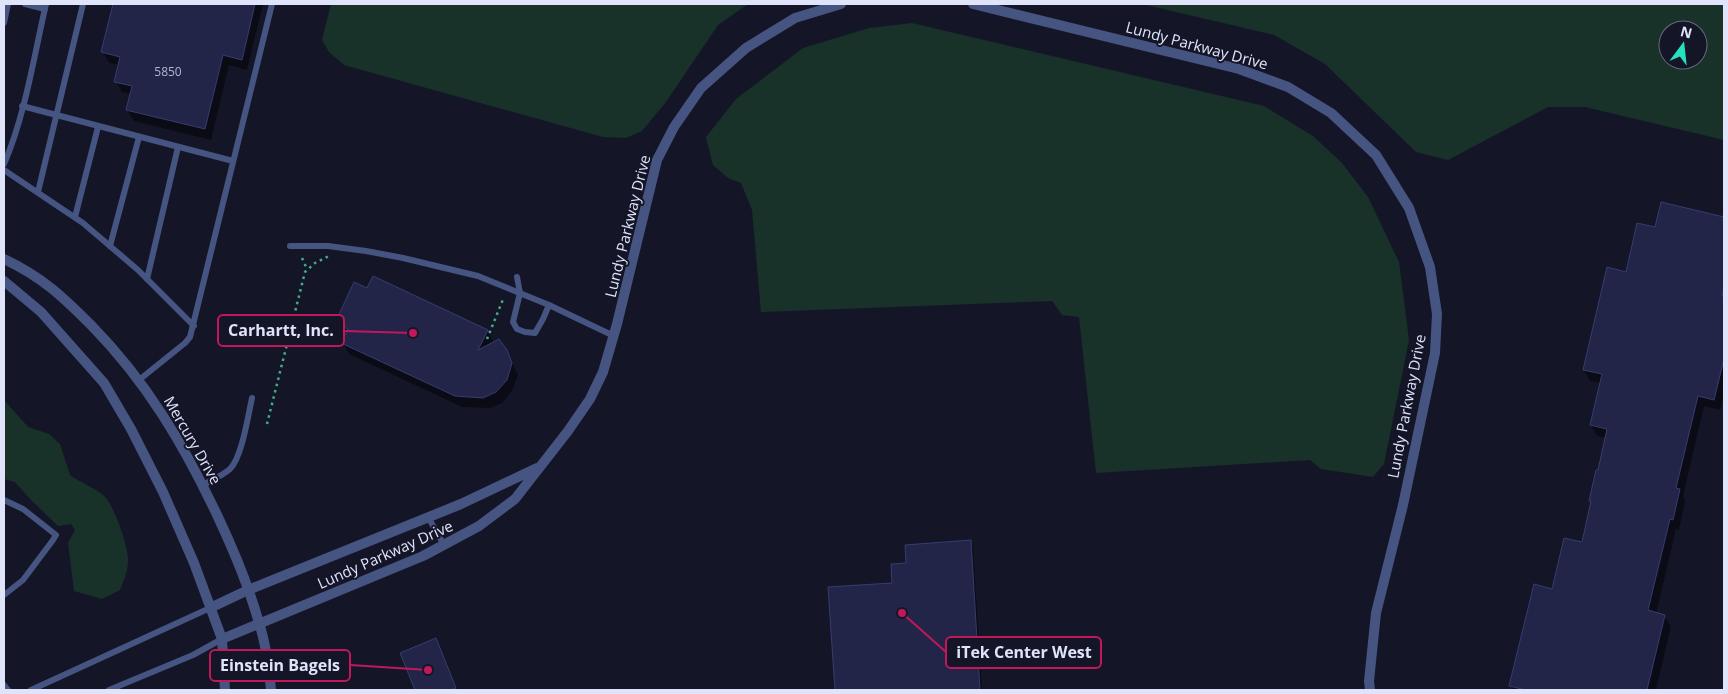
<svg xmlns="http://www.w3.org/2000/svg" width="1728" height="694" font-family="'Open Sans',sans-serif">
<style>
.green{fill:#183129;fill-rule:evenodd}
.shadow{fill:#0007}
.building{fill:#222547;stroke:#373c70}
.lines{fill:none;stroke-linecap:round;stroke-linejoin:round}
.path{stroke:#41ad88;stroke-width:2.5;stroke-dasharray:2.5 4;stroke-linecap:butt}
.service{stroke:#455481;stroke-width:6}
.minor{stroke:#455481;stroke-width:10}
.tertiary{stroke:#455481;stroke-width:10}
.labels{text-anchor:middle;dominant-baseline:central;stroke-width:4;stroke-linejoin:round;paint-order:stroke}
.number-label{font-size:12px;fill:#b0b4ce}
.street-label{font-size:15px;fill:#dfe4fb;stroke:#141628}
.leader{fill:none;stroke:#c2185b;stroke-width:2}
.callout-dot{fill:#c2185b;stroke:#141628;stroke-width:2}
.callout{fill:#141628;stroke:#c2185b;stroke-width:2}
.callout-label{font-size:16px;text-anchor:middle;font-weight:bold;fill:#dfe4fb}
</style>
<rect width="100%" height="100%" fill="#141628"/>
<g class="green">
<polygon points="331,4 748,4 718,25 666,102 642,131 626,138 603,137 344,65 329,52 322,40"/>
<path d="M1142 4H1724V140L1585 107H1548L1448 160 1416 152 1325 64 1274 35ZM1668 30H1698V60H1668Z"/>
<polygon points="912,23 1264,106 1313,136 1342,163 1368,197 1399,262 1409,340 1384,464 1373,477 1321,469 1310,460 1096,473 1079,317 1062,315 1052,301 761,312 752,210 741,183 728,178 713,165 706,137 736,99 803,48 869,28"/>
<path d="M4 400 28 427 49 434 60 444 70 475C78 481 101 491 106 498 114 507 129 548 128 560 128 571 124 580 120 590L102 599 74 591 68 543 75 530 71 524 58 526 30 499 15 482 4 479Z"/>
</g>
<g class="shadow">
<polygon points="114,4 263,4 247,70 229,65 211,140 134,121 127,110 131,94 122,92 116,82 120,65 109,63 103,52"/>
<polygon points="1662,203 1724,218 1724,394 1720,410 1704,406 1683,496 1685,501 1679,530 1676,529 1656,614 1664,616 1671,626 1656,690 1513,690 1511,686 1553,590 1583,544 1592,504 1590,500 1607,438 1597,436 1591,425 1601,383 1590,381 1584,370 1627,273 1656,229"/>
<polygon points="336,323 487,330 493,341 492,344 506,350 518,375 512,391 502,403 490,408 462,407 349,354 343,343 346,336 343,334"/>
<polygon points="970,541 973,547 982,690 836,690 829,588 893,584 908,564"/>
<polygon points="436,640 440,648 457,690 416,690 401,653"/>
</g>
<g class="building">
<polygon points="113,4 255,4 242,60 223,55 205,129 126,110 132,86 114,82 120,57 101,52"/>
<polygon points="1661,202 1724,217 1724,286 1722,296 1724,297 1724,359 1714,400 1698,396 1676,488 1680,489 1673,520 1670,519 1648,610 1665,615 1647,690 1526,690 1509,686 1534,584 1552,589 1564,538 1582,542 1591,501 1589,501 1596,470 1598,470 1607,429 1590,425 1602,374 1583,370 1607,267 1626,272 1637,223 1655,227"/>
<polygon points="373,276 488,330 478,350 499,339 507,350 512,363 507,380 496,392 483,398 455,396 341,343 348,329 335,323 354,282 367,288"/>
<polygon points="971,540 980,690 835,690 828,587 892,583 891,564 906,563 905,545"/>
<polygon points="436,638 456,688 450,690 415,690 400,653"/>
</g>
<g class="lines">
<g class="path">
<polyline points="302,258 307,269"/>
<polyline points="487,339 504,297"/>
<polyline points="267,424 305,272 315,263 329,256"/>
</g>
<g class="service">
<polyline points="25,4 45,9"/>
<polyline points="4,23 8,4"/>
<polyline points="22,106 233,161"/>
<path d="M4 164C25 116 34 56 46 4"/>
<polyline points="4,170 83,223 138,270 194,326"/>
<polyline points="38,192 83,4"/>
<polyline points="75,217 98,127"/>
<polyline points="110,246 139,137"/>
<polyline points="290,246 328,246 366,251 403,258 478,276 549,305 614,336"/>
<polyline points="517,277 520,293 513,322 517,329 525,332 535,333 543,319 549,305"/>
<polyline points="147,279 178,147"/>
<polyline points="139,380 185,343 190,337 272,4"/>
<path d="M203 485C212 480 222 476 230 469 242 457 248 416 252 398"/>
<polyline points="4,500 23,509 56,535 53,540 23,580 4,595"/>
<polyline points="428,517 444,545"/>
<polyline points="4,685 8,690"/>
<polyline points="31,690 210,608"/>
<polyline points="109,690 193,655 222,639"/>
</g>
<g class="minor">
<polyline points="973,4 1239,69 1288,87 1331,113 1376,155 1409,208 1430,267 1437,314 1435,353 1403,505 1376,613 1369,681 1370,690"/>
<polyline points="210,608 248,590 461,504 537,468"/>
<polyline points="222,639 423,556 479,526 515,499 568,431 590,399 603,372 617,324 657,160 674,127 701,88 746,48 795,18 841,4"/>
</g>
<g class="tertiary">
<path d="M4 259C42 277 62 296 91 325 147 382 184 445 218 517 234 551 249 587 259 623 266 644 269 668 271 690"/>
<polyline points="4,281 41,312 104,383 131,429 163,492 194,563 222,639 225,690"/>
</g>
</g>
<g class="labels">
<g class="number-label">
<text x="168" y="71">5850</text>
</g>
<g class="street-label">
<text transform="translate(1197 45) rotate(15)">Lundy Parkway Drive</text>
<text transform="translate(627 226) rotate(-76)">Lundy Parkway Drive</text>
<text transform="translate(1406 406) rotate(-79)">Lundy Parkway Drive</text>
<text transform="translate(193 440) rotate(60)">Mercury Drive</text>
<text transform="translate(385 554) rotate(-24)">Lundy Parkway Drive</text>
</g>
</g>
<path class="leader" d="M413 333L344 331M902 613L946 652M428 670L350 665"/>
<g class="callout-dot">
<circle cx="413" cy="333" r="5"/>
<circle cx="902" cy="613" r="5"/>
<circle cx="428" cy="670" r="5"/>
</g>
<g class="callout">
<rect x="218" y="315" width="126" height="31" rx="5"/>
<rect x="946" y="637" width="155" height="31" rx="5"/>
<rect x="210" y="650" width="140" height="31" rx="5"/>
</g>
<g class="callout-label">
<text x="281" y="336">Carhartt, Inc.</text>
<text x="1024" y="658">iTek Center West</text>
<text x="280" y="671">Einstein Bagels</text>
</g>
<rect width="1728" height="694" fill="none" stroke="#dfe4fb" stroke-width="10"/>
<g transform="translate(1683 45) rotate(15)"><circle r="24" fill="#141628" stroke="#65687c"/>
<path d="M0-4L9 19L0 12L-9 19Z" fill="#24e2bf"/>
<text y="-8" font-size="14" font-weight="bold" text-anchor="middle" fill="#dfe4fb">N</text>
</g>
</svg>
